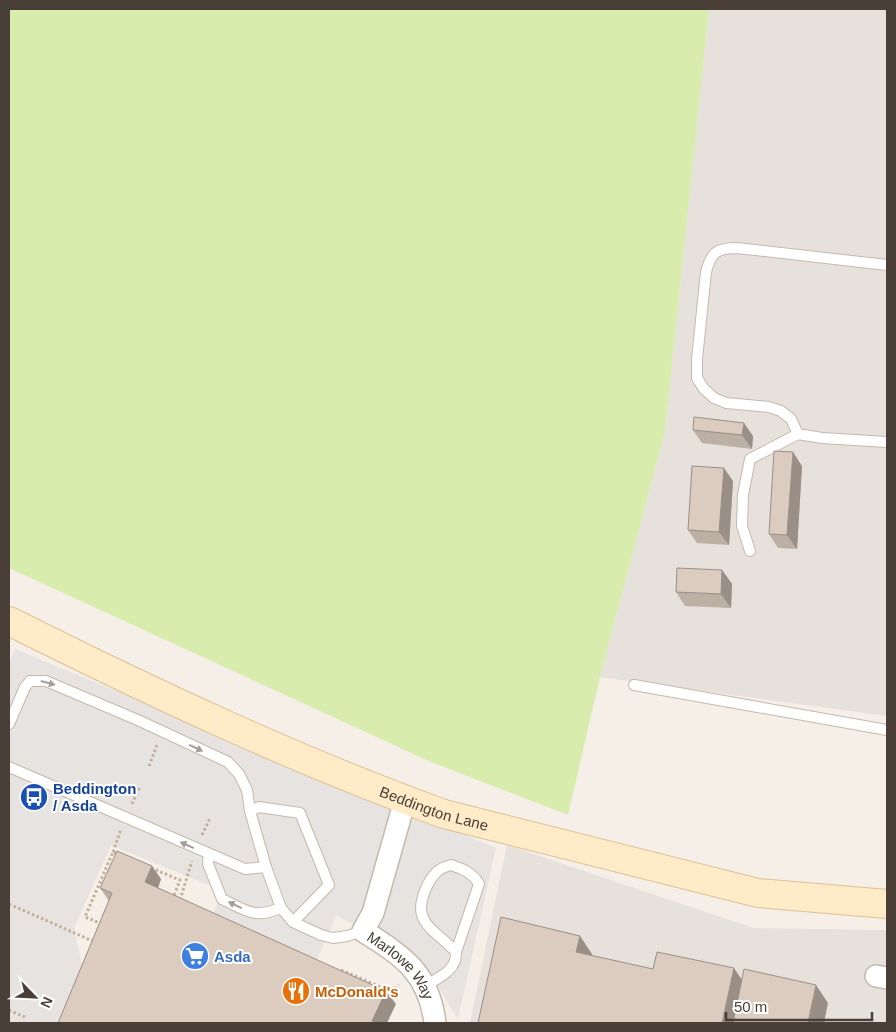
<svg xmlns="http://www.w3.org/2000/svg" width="896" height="1032" font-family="Arial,sans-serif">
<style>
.industrial{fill:#e7e1dc}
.green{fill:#d8ecad}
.parking{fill:#e6e3e0}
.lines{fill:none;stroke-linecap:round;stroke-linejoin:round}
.lane-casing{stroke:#c4b9ac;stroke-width:12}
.street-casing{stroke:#c4b9ac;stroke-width:24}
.secondary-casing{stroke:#dcc196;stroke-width:30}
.path{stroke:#c4b099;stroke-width:3;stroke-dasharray:2.5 2.5;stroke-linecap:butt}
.lane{stroke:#fff;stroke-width:10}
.street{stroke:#fff;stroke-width:21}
.secondary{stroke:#ffebc7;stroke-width:28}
.wall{fill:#bcafa4}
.shaded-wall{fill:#998f86}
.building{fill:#dbccbf;stroke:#998f86}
.oneway{fill:#a49f9a}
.labels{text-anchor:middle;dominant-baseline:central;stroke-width:4;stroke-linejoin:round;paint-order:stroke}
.transit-label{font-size:15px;font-weight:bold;fill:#164399;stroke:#fff;text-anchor:start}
.street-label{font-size:15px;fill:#493f36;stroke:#fff}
.shop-label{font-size:15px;font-weight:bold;fill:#366cbe;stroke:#fff;text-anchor:start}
.food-label{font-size:15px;font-weight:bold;fill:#c56008;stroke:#fff;text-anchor:start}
</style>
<rect width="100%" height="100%" fill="#f5efe7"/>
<g class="industrial">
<polygon points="709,9 887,9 887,716 600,677 665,431"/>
<polygon points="507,845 753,928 887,930 887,1023 470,1023"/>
</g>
<polygon class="green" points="9,9 709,9 665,431 600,677 568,815 431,762 9,568"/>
<polygon class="parking" points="15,649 496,848 458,1019 423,962 336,915 316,962 211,917 223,891 111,845 74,928 82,966 59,1023 9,1023 9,664"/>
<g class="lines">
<defs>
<g id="lane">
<path d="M798 434 791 419 781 411 769 407 726 403 714 398 704 389 697 378V359L706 272C711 253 716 248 737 248L887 265"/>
<polyline points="750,551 742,526 743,495 750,459 798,434 822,438 887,442"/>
<polyline points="634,685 887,730"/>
<polyline points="9,724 25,687 30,681 46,681 140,721 228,762 239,774 247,790 250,811 266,867 281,908 293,922 321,935 333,938 347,936 363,931"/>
<polyline points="9,767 245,869 266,867"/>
<polyline points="250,811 259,807 300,813 329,885 293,922"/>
<path d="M209 854 208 864 222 899C247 911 254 919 281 908"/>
<path d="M451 865C463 869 473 873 479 884L456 952C432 927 409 922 428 884 434 873 439 868 451 865Z"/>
<path d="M425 986C439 977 457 971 456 952"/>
</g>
<g id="street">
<path id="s1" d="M405 800 373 913 363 931C403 956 429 973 435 1023"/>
<polyline points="876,976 887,978"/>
</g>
<g id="secondary">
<path id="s2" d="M9 621C151 692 295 760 444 814L758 893 887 904"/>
</g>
</defs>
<use href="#lane" class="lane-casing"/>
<use href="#street" class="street-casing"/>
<use href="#secondary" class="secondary-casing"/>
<g class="path">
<polyline points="149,766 157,745"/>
<polyline points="132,804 140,786"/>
<polyline points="202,835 210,818"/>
<polyline points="113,852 121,829"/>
<polyline points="151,868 180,880 173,898 174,898"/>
<polyline points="180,900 192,861"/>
<polyline points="9,904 95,942"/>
<polyline points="102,924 85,917 113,852 118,854"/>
<polyline points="341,970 392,992 399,985"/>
<polyline points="9,1010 25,1017"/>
</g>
<use href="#lane" class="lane"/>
<use href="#street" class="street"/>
<use href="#secondary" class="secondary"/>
</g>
<g class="wall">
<polygon points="693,430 753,436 752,449 702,443"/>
<polygon points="802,466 797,549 778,548 769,534"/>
<polygon points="733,481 729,545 697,543 688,530"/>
<polygon points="722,570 732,584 731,608 685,606 676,592"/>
<polygon points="161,879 158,888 396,1004 109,901 100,888"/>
</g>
<g class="shaded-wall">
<polygon points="744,423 753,436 752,449 742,435"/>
<polygon points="793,452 802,466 797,549 787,535"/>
<polygon points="724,468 733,481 729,545 719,532"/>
<polygon points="722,570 732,584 731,608 721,594"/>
<polygon points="152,866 161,879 155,896 145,882"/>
<polygon points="580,936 592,954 588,969 576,952"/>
<polygon points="734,968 746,986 738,1023 722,1023"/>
<polygon points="816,985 828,1003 824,1023 808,1023"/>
<polygon points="386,991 396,1004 387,1023 374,1023 372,1021"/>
</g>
<g class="building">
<polygon points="694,417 744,423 742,435 693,430"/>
<polygon points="774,451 793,452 787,535 769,534"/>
<polygon points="692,466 724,468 719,532 688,530"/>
<polygon points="677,568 722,570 721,594 676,592"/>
<polygon points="117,851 152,866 145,882 386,991 372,1021 377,1023 58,1023 112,893 100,888"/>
<polygon points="501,917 580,936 576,952 653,969 657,952 734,968 722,1023 478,1023"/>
<polygon points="744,969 816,985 808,1023 733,1023"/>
</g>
<defs><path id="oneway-solid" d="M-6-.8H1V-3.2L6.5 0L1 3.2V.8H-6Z" transform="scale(1.25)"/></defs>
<g class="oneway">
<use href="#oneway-solid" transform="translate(48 683) rotate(15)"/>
<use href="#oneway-solid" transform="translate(196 748) rotate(25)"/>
<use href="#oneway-solid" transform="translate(187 845) rotate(-156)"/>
<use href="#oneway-solid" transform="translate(235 905) rotate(-155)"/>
</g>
<defs>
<symbol id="bus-disc" viewBox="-11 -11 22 22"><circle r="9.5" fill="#1a4fb4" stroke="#fff"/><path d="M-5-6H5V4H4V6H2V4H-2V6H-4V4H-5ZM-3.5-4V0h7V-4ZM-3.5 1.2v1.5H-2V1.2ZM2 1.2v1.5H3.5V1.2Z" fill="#fff"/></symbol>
<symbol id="supermarket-disc" viewBox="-11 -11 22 22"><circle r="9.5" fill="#3f7fe0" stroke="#fff"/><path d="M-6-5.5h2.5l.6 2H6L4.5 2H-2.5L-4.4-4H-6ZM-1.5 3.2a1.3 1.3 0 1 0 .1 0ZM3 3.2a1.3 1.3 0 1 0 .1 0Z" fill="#fff"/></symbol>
<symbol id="restaurant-disc" viewBox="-11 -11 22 22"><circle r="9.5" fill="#e8710a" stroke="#fff"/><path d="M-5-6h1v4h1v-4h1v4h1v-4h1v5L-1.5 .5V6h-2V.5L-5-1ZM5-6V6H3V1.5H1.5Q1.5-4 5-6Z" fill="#fff"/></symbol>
</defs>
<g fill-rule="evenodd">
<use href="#bus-disc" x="18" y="781" width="32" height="32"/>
<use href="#supermarket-disc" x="179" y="940" width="32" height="32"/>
<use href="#restaurant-disc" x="280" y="975" width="32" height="32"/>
</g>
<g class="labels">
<g class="transit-label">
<text x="53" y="788">Beddington<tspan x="53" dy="17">/ Asda</tspan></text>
</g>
<g class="street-label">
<text stroke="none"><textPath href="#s2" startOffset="465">Beddington Lane</textPath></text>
<text stroke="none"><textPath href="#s1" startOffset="190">Marlowe Way</textPath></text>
</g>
<g class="shop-label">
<text x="214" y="956">Asda</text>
</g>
<g class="food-label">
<text x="315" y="991">McDonald's</text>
</g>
</g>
<rect width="896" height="1032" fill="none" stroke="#493f36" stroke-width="20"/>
<g transform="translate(35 997) rotate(114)" stroke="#ffffff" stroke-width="4" paint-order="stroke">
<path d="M0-4L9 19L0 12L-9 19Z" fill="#493f36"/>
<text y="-8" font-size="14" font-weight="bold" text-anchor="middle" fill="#493f36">N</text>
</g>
<path d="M726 1012v8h146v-8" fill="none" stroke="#493f36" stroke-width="2.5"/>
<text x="734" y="1012" font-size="15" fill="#493f36" stroke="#ffffff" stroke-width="4" paint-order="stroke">50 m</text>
</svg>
